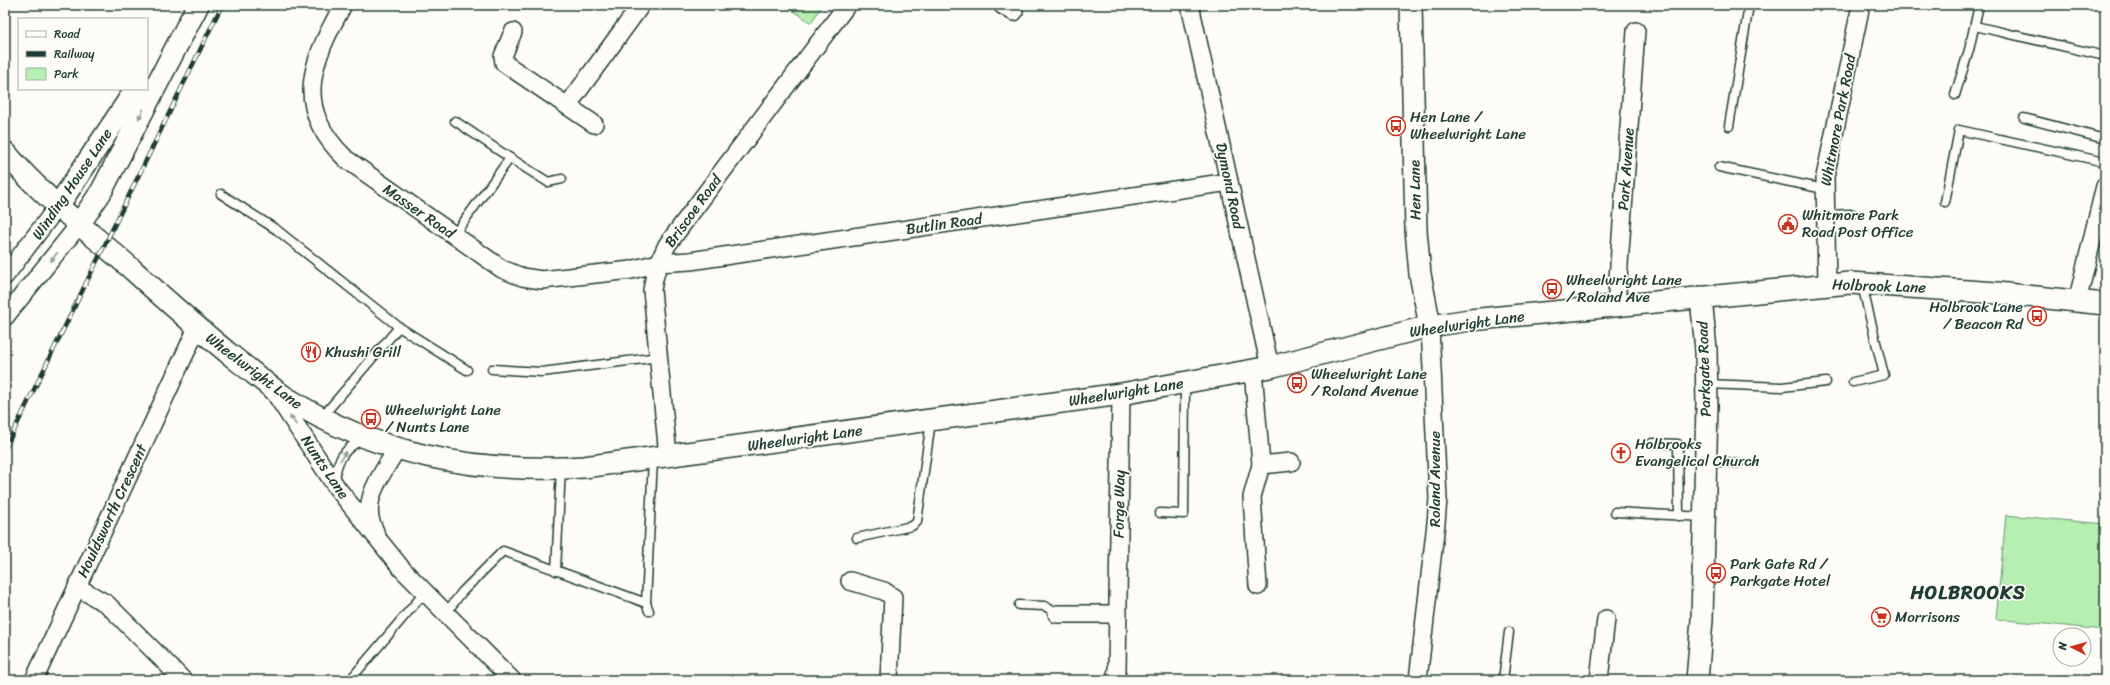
<svg xmlns="http://www.w3.org/2000/svg" width="2110" height="685" font-family="Sriracha,sans-serif">
<style>
.green{fill:#b6efb2;stroke:#6a9673}
.lines{fill:none;stroke-linecap:round;stroke-linejoin:round}
.stream{stroke:#5b8c9d;stroke-width:5}
.service-casing{stroke:#1f3d34;stroke-width:11}
.minor-casing{stroke:#1f3d34;stroke-width:20}
.tertiary-casing{stroke:#1f3d34;stroke-width:24}
.service{stroke:#fdfcf7;stroke-width:8}
.minor{stroke:#fdfcf7;stroke-width:17}
.tertiary{stroke:#fdfcf7;stroke-width:21}
.rail-casing{stroke:#1f3d34;stroke-width:4.5}
.rail{stroke:#fdfcf7;stroke-width:3;stroke-dasharray:9;stroke-linecap:butt}
.oneway{fill:#8e9c96}
.labels{text-anchor:middle;dominant-baseline:central;stroke-width:3.5;stroke-linejoin:round;paint-order:stroke}
.poi-label{font-size:15px;fill:#1f3d34;stroke:#fdfcf7;text-anchor:start}
.street-label{font-size:15px;fill:#1f3d34;stroke:#fdfcf7}
.district-label{font-size:19px;font-weight:bold;letter-spacing:1px;fill:#1f3d34;stroke:#fdfcf7}
</style>
<rect width="100%" height="100%" fill="#fdfcf7"/>
<filter id="ink" filterUnits="userSpaceOnUse"><feTurbulence type="fractalNoise" baseFrequency=".025" numOctaves="2"/><feDisplacementMap in="SourceGraphic" scale="8" xChannelSelector="R" yChannelSelector="G"/><feConvolveMatrix kernelMatrix="1 2 1 2 8 2 1 2 1" color-interpolation-filters="sRGB"/></filter>
<g filter="url(#ink)">
<g class="green">
<polygon points="785,5 822,5 811,23"/>
<polygon points="2006,515 2105,524 2105,630 1996,619"/>
</g>
<g class="lines">
<polyline class="stream" points="323,680 325,678"/>
<defs>
<g id="service">
<polyline points="1975,26 2105,56"/>
<polyline points="1955,95 1969,50 1979,5"/>
<polyline points="2024,118 2105,139"/>
<polyline points="1729,126 1749,5"/>
<polyline points="510,158 548,182 562,179"/>
<polyline points="1719,167 1824,189"/>
<polyline points="221,194 277,230 399,327 322,417"/>
<polyline points="1945,202 1959,130 2105,162"/>
<polyline points="1825,215 1853,214"/>
<polyline points="454,235 510,158 455,121"/>
<polyline points="399,327 467,370"/>
<polyline points="492,369 542,372 659,357"/>
<polyline points="1853,382 1884,375 1862,285"/>
<polyline points="1707,384 1782,387 1826,382"/>
<polyline points="1652,443 1678,444 1679,516"/>
<polyline points="1705,461 1739,463"/>
<path d="M336 481C334 464 345 446 362 441"/>
<polyline points="1615,512 1704,517"/>
<polyline points="1160,513 1184,514 1185,384"/>
<polyline points="857,538 912,526 917,522 931,421"/>
<polyline points="556,571 561,468"/>
<polyline points="646,603 653,459"/>
<polyline points="1019,605 1045,606 1057,614"/>
<polyline points="446,613 462,592 503,551 646,603 649,611"/>
<polyline points="350,680 425,592"/>
<polyline points="1503,680 1509,632"/>
</g>
<g id="minor">
<path d="M343 5C311 63 292 107 346 159L502 269 522 277 542 280 631 270 658 263 690 261 1229 182"/>
<polyline points="1002,5 1014,12"/>
<polyline points="1190,5 1270,367"/>
<polyline points="513,32 503,56 504,63 594,124"/>
<polyline points="568,105 641,5"/>
<polyline points="5,276 58,206"/>
<polyline points="1827,284 1825,177 1861,5"/>
<polyline points="2077,302 2105,186"/>
<polyline points="1616,306 1636,31"/>
<polyline points="5,317 78,226"/>
<polyline points="1253,370 1261,465 1252,497 1258,586"/>
<polyline points="273,390 337,488 402,569 512,680"/>
<path d="M668 456 652 290C654 273 660 260 667 245L847 5"/>
<polyline points="1261,465 1291,462"/>
<path d="M375 531C358 502 383 473 397 449"/>
<polyline points="850,581 884,591 893,597 889,680"/>
<polyline points="1057,614 1118,614"/>
<polyline points="34,680 77,587"/>
<polyline points="183,680 107,604 77,587 197,328"/>
<polyline points="1115,680 1117,670 1121,394"/>
<polyline points="1418,680 1436,523 1438,499 1430,326"/>
<polyline points="1599,680 1606,619"/>
</g>
<g id="tertiary">
<polyline points="1411,5 1416,230 1420,274 1430,326"/>
<path d="M5 152C44 199 89 231 134 271 168 302 202 332 238 361 254 373 268 386 285 397 377 455 476 474 584 467L1121 394 1270 367 1430 326 1470 320 1850 283 1997 293 2105 304"/>
<polyline points="58,206 136,89"/>
<polyline points="78,226 101,192 198,5"/>
<polyline points="1697,680 1702,620 1707,404 1706,350 1701,297"/>
</g>
</defs>
<use href="#service" class="service-casing"/>
<use href="#minor" class="minor-casing"/>
<use href="#tertiary" class="tertiary-casing"/>
<use href="#service" class="service"/>
<use href="#minor" class="minor"/>
<use href="#tertiary" class="tertiary"/>
<defs>
<polyline id="rail" points="5,449 222,5"/>
</defs>
<use href="#rail" class="rail-casing"/>
<use href="#rail" class="rail"/>
</g>
<defs><path id="oneway-solid" d="M-6-.8H1V-3.2L6.5 0L1 3.2V.8H-6Z"/></defs>
<g class="oneway">
<use href="#oneway-solid" transform="translate(141 114) rotate(117)"/>
<use href="#oneway-solid" transform="translate(54 257) rotate(127)"/>
<use href="#oneway-solid" transform="translate(293 420) rotate(-123)"/>
<use href="#oneway-solid" transform="translate(343 456) rotate(-59)"/>
</g>
</g>
<defs>
<symbol id="bus-ring" viewBox="-11 -11 22 22"><circle r="9.5" fill="#fdfcf7" stroke="#c8321e" stroke-width="1.5"/><path d="M-5-6H5V4H4V6H2V4H-2V6H-4V4H-5ZM-3.5-4V0h7V-4ZM-3.5 1.2v1.5H-2V1.2ZM2 1.2v1.5H3.5V1.2Z" fill="#c8321e"/></symbol>
<symbol id="civic-ring" viewBox="-11 -11 22 22"><circle r="9.5" fill="#fdfcf7" stroke="#c8321e" stroke-width="1.5"/><path d="M-.6-6.5H3V-4.5H.6V-3L4-1V1h2V6H-6V1h2V-1L-.6-3ZM-1.2 2.5V6h2.4V2.5Z" fill="#c8321e"/></symbol>
<symbol id="restaurant-ring" viewBox="-11 -11 22 22"><circle r="9.5" fill="#fdfcf7" stroke="#c8321e" stroke-width="1.5"/><path d="M-5-6h1v4h1v-4h1v4h1v-4h1v5L-1.5 .5V6h-2V.5L-5-1ZM5-6V6H3V1.5H1.5Q1.5-4 5-6Z" fill="#c8321e"/></symbol>
<symbol id="church-ring" viewBox="-11 -11 22 22"><circle r="9.5" fill="#fdfcf7" stroke="#c8321e" stroke-width="1.5"/><path d="M-1.2-6h2.4v3.5h3.3v2.4h-3.3V6h-2.4V-.1h-3.3v-2.4h3.3Z" fill="#c8321e"/></symbol>
<symbol id="supermarket-ring" viewBox="-11 -11 22 22"><circle r="9.5" fill="#fdfcf7" stroke="#c8321e" stroke-width="1.5"/><path d="M-6-5.5h2.5l.6 2H6L4.5 2H-2.5L-4.4-4H-6ZM-1.5 3.2a1.3 1.3 0 1 0 .1 0ZM3 3.2a1.3 1.3 0 1 0 .1 0Z" fill="#c8321e"/></symbol>
</defs>
<g fill-rule="evenodd">
<use href="#bus-ring" x="1385" y="115" width="22" height="22"/>
<use href="#civic-ring" x="1777" y="213" width="22" height="22"/>
<use href="#bus-ring" x="1541" y="278" width="22" height="22"/>
<use href="#bus-ring" x="2026" y="305" width="22" height="22"/>
<use href="#restaurant-ring" x="300" y="341" width="22" height="22"/>
<use href="#bus-ring" x="1286" y="372" width="22" height="22"/>
<use href="#bus-ring" x="360" y="408" width="22" height="22"/>
<use href="#church-ring" x="1610" y="442" width="22" height="22"/>
<use href="#bus-ring" x="1705" y="562" width="22" height="22"/>
<use href="#supermarket-ring" x="1870" y="606" width="22" height="22"/>
</g>
<g class="labels">
<g class="poi-label">
<text x="1410" y="117">Hen Lane /<tspan x="1410" dy="17">Wheelwright Lane</tspan></text>
<text x="1802" y="215">Whitmore Park<tspan x="1802" dy="17">Road Post Office</tspan></text>
<text x="1566" y="280">Wheelwright Lane<tspan x="1566" dy="17">/ Roland Ave</tspan></text>
<text x="2023" y="307" text-anchor="end">Holbrook Lane<tspan x="2023" dy="17">/ Beacon Rd</tspan></text>
<text x="325" y="352">Khushi Grill</text>
<text x="1311" y="374">Wheelwright Lane<tspan x="1311" dy="17">/ Roland Avenue</tspan></text>
<text x="385" y="410">Wheelwright Lane<tspan x="385" dy="17">/ Nunts Lane</tspan></text>
<text x="1635" y="444">Holbrooks<tspan x="1635" dy="17">Evangelical Church</tspan></text>
<text x="1730" y="564">Park Gate Rd /<tspan x="1730" dy="17">Parkgate Hotel</tspan></text>
<text x="1895" y="617">Morrisons</text>
</g>
<g class="street-label">
<text transform="translate(1838 120) rotate(-79)">Whitmore Park Road</text>
<text transform="translate(1626 169) rotate(-86)">Park Avenue</text>
<text transform="translate(72 184) rotate(-56)">Winding House Lane</text>
<text transform="translate(1230 186) rotate(78)">Dymond Road</text>
<text transform="translate(1415 190) rotate(-91)">Hen Lane</text>
<text transform="translate(419 211) rotate(35)">Masser Road</text>
<text transform="translate(693 211) rotate(-54)">Briscoe Road</text>
<text transform="translate(944 224) rotate(-8)">Butlin Road</text>
<text transform="translate(1879 286) rotate(2)">Holbrook Lane</text>
<text transform="translate(1467 324) rotate(-8)">Wheelwright Lane</text>
<text transform="translate(1704 369) rotate(-92)">Parkgate Road</text>
<text transform="translate(254 371) rotate(37)">Wheelwright Lane</text>
<text transform="translate(1126 392) rotate(-9)">Wheelwright Lane</text>
<text transform="translate(805 438) rotate(-8)">Wheelwright Lane</text>
<text transform="translate(325 467) rotate(56)">Nunts Lane</text>
<text transform="translate(1435 479) rotate(-90)">Roland Avenue</text>
<text transform="translate(1119 504) rotate(-89)">Forge Way</text>
<text transform="translate(112 511) rotate(-65)">Houldsworth Crescent</text>
</g>
<g class="district-label">
<text x="1968" y="592">HOLBROOKS</text>
</g>
</g>
<rect width="2110" height="685" fill="none" stroke="#fdfcf7" stroke-width="20"/>
<rect x="10" y="10" width="2090" height="665" fill="none" stroke="#1f3d34" stroke-width="1.5" filter="url(#ink)"/>
<rect x="18" y="18" width="130" height="72" fill="#fdfcf7" stroke="#a4b0a9"/>
<rect x="26" y="31" width="20" height="6" fill="#fdfcf7" stroke="#a4b0a9"/>
<text x="54" y="38" font-size="12" fill="#1f3d34">Road</text>
<rect x="26" y="51" width="20" height="6" fill="#1f3d34" stroke="#a4b0a9"/>
<text x="54" y="58" font-size="12" fill="#1f3d34">Railway</text>
<rect x="26" y="68" width="20" height="12" fill="#b6efb2" stroke="#a4b0a9"/>
<text x="54" y="78" font-size="12" fill="#1f3d34">Park</text>
<g transform="translate(2072 647) rotate(276)"><circle r="19" fill="#fdfcf7" stroke="#a4b0a9"/>
<path d="M0-3L7 15L0 10L-7 15Z" fill="#c8321e"/>
<text y="-6" font-size="11" font-weight="bold" text-anchor="middle" fill="#1f3d34">N</text>
</g>
</svg>
